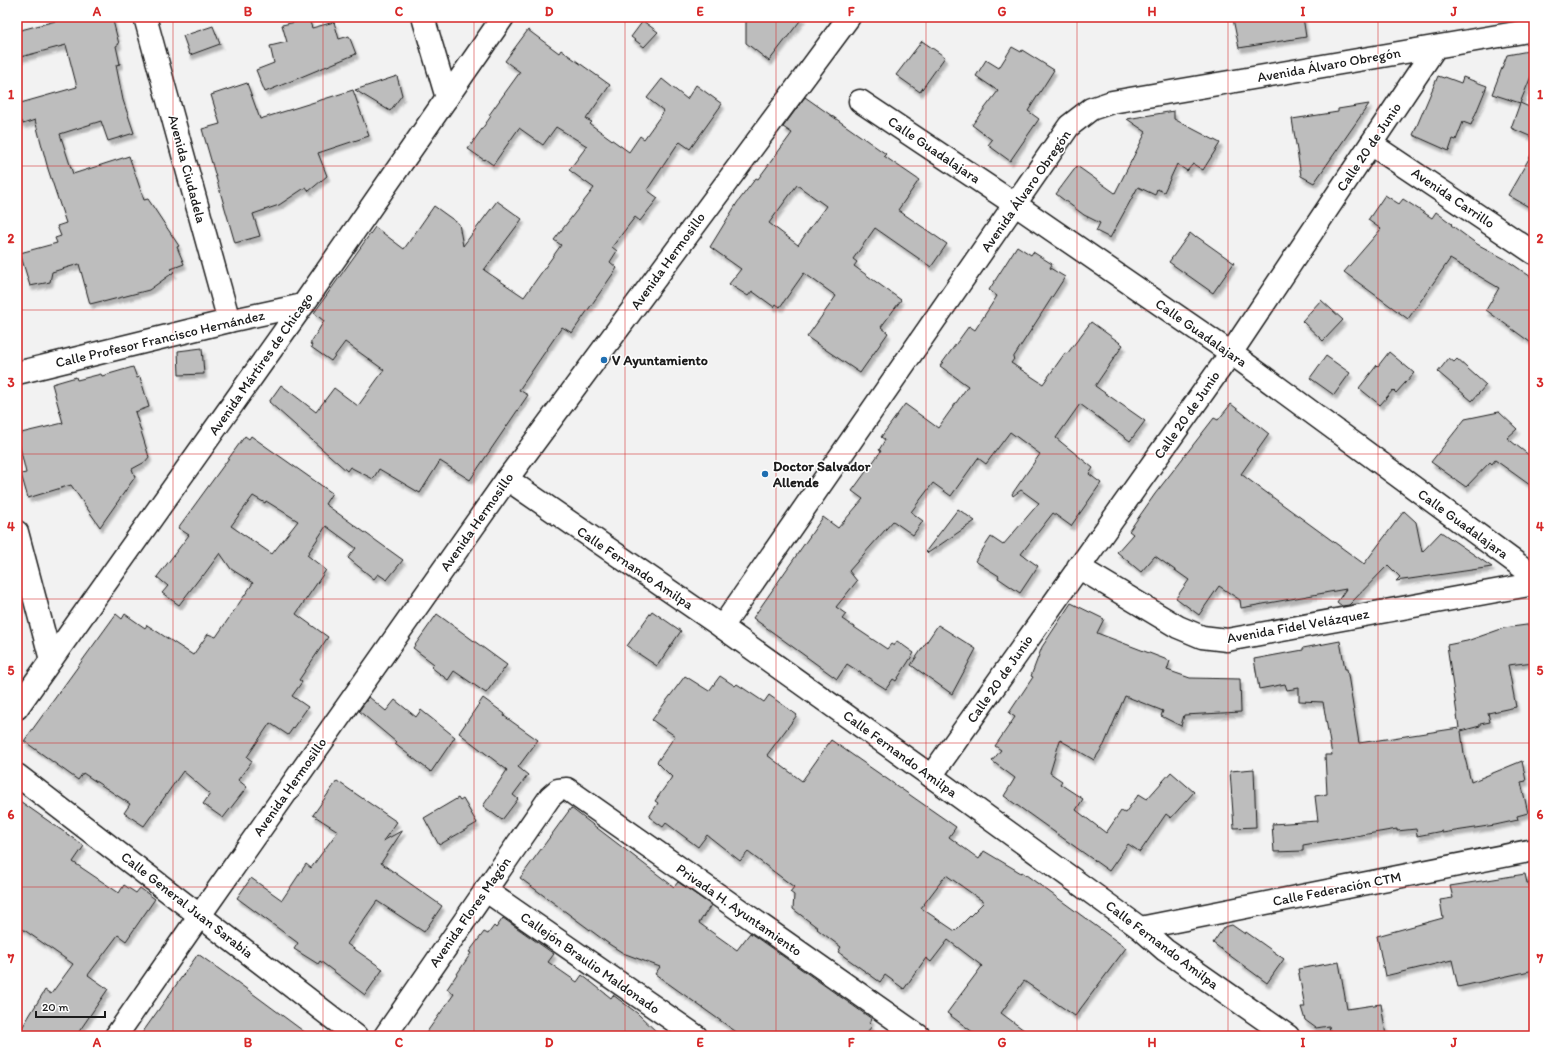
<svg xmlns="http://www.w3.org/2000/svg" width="1551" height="1053" font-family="Itim,sans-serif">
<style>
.building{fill:#bdbdbd;stroke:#1c1c1c;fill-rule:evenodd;filter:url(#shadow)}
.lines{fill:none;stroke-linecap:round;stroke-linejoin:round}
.street-casing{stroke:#1c1c1c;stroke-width:25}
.secondary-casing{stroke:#1c1c1c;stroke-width:25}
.street{stroke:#fff;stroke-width:22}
.secondary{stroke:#fff;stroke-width:22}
.grid{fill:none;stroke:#d62828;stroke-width:1;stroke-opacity:0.55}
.poi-dot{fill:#1f6fb2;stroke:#fff;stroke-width:1.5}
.labels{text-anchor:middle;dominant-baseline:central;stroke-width:3;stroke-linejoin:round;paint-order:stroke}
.street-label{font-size:14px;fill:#1c1c1c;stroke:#fff}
.poi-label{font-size:14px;font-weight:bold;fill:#1c1c1c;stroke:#fff;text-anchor:start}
.neatline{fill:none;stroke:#d62828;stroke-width:1.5}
.grid-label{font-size:13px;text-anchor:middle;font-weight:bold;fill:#d62828}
</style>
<defs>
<filter id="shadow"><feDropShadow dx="2.5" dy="4.5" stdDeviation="1" flood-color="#0004"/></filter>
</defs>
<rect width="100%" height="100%" fill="#f2f2f2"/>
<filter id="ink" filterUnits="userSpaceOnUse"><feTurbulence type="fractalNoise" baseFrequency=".025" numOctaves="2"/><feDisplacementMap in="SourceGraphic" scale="8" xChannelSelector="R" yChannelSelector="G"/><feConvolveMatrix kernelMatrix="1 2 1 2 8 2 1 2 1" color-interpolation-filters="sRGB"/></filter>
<g filter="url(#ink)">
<g class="building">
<polygon points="71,17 112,17 119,44 116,46 120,64 116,65 123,100 134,133 108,141 101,121 60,134 73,174 129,156 144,200 148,199 179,246 177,247 184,264 171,269 174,272 149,290 103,302 102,301 90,304 79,264 52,272 50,282 30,286 20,253 57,243 55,238 61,236 57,226 66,223 48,169 35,120 23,124 22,121 17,123 17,104 77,87 66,45 17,58 17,31"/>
<polygon points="746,17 803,17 769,61 746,43"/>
<polygon points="1244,17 1303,17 1306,37 1239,48 1233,19"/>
<polygon points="309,19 312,28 334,22 339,39 349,36 356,54 265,92 256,70 274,63 270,46 287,42 282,25"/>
<polygon points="643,21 658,32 644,47 631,37"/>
<polygon points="213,26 220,44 190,55 183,36"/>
<polygon points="528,30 559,53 561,50 610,85 586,119 592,122 590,124 629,152 640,136 644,139 664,111 647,98 662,79 687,99 696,85 722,104 690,149 680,142 677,145 647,190 658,198 640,221 635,217 612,247 617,251 610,262 617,268 572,333 562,327 519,390 528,395 470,480 440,461 420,493 379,469 373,479 350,467 347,471 269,402 281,385 316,412 334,388 358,406 384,370 345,342 331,361 311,347 312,345 310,344 324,321 314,313 375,227 404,249 434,206 459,224 463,246 497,201 522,219 484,270 524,297 561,245 554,240 594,188 569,170 587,146 556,127 543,145 519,128 493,165 485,159 484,160 468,149 491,116 489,115 520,72 505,61"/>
<polygon points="922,41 945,57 920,92 896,75"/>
<polygon points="1012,47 1021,52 1022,50 1054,70 1028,111 1039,119 1010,161 988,145 992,140 972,125 998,91 976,76 986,60 999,68"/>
<polygon points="1534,50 1534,69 1520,103 1492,94 1507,55"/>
<polygon points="397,76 402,95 390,111 355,90"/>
<polygon points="1438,76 1444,78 1445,77 1461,83 1463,77 1487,86 1471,125 1463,122 1456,140 1453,139 1449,151 1413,135"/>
<polygon points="247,83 260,119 353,90 369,136 318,153 327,176 309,191 306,187 279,205 253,214 260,236 235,243 202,129 220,124 211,95"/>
<path d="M805 97 886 154 884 156 919 180 898 210 947 244 931 267 875 228 853 259 857 262 854 266 901 300 881 327 888 333 860 373 807 337 836 296 804 273 780 307 776 304 774 307 752 291 748 296 729 284 741 269 710 247 737 203 756 178 758 179 792 133 783 127ZM797 185 826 206 798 245 769 223Z"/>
<polygon points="1520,103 1534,109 1534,138 1511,128"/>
<polygon points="1369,104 1314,183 1301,176 1292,119 1338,112 1338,109"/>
<polygon points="1174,111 1174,119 1220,143 1203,170 1193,164 1187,171 1177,164 1164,192 1157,189 1155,195 1138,187 1110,238 1096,231 1100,223 1084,215 1056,194 1077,166 1115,193 1146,132 1127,119"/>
<polygon points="1534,150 1534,210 1508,195"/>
<polygon points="1385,195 1399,204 1403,199 1432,218 1436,212 1452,224 1451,225 1477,244 1505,259 1534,279 1534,345 1486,310 1499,288 1450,259 1408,319 1344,272 1381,229 1368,220"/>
<polygon points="1190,233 1195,237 1196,236 1234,263 1213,293 1169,262"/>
<polygon points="1017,246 1031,255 1033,252 1052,264 1050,268 1065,277 1013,358 1014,359 1011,363 1043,384 1065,353 1067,354 1091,322 1123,345 1095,386 1145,421 1130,441 1080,404 1056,438 1093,468 1089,474 1101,483 1071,526 1053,513 1021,554 1038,566 1020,593 998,578 999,576 975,561 991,537 1003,545 1039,503 1021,490 1013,496 1012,494 1040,454 1010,432 986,464 978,458 951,496 933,483 911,512 923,521 913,535 893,521 849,571 857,581 836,607 846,614 842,619 887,649 891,644 894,646 897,641 914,653 896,681 893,679 886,689 847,664 837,679 753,618 823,517 838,528 863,499 852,491 881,451 879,450 885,440 881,437 905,404 938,428 968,386 940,366 969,326 975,330 997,296 989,290"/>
<polygon points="1321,300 1343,320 1323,341 1302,321"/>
<polygon points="202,348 204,374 179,375 178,351"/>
<polygon points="1389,352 1414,373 1396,393 1393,390 1380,405 1359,388 1377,365 1378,366"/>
<polygon points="1326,356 1350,373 1334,395 1310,378"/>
<polygon points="1449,358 1454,362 1457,359 1486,385 1472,401 1438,372"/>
<polygon points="133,367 137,378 140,377 149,407 135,412 149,457 145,462 132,469 135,477 100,527 71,485 28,498 21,474 26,473 17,434 63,423 52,384 76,377 77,380 101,374 102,376"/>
<polygon points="1231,404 1269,434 1241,474 1364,564 1404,511 1416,522 1422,552 1441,532 1492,567 1396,581 1400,577 1388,565 1349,605 1342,606 1337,602 1346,589 1241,608 1240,600 1219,586 1199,615 1176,598 1189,580 1155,556 1141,572 1117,552 1133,534 1129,531 1155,494 1214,418 1218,420"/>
<polygon points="1499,412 1517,429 1507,438 1534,459 1534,488 1495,460 1492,464 1490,462 1466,487 1431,462 1465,419"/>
<path d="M245 436 249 439 251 436 332 493 325 504 403 560 387 580 378 574 374 579 348 558 356 548 326 526 307 555 326 570 296 614 328 637 299 680 302 682 292 696 308 707 288 735 270 723 247 757 252 761 238 780 247 787 223 818 203 804 210 794 183 771 144 826 124 813 130 804 83 773 78 780 24 741 116 614 122 619 125 614 145 628 147 625 193 655 208 634 216 637 253 583 231 569 220 553 203 576 202 575 179 605 162 593 168 586 157 577 189 535 178 528ZM253 496 265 503 266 501 298 521 272 554 231 526Z"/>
<polygon points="958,509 975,521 928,553 926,551"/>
<polygon points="1071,603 1104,619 1097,633 1170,661 1167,670 1190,678 1240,679 1241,712 1184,715 1181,726 1161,716 1163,711 1125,696 1104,745 1094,760 1060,740 1050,773 1062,781 1060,784 1083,799 1076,810 1106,833 1121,811 1125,813 1139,794 1147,799 1171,772 1194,792 1171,818 1166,814 1140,852 1128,844 1109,871 1004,796 1015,778 992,761 1001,750 995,746 1015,717 1009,713 1033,677 1031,676 1042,647"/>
<polygon points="652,611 681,631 657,666 627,646"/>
<polygon points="437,614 507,665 486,693 454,671 448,680 431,667 434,664 413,648"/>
<polygon points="1534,624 1534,662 1508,665 1516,707 1488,713 1490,722 1480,724 1480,726 1461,731 1464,754 1471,782 1522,761 1526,781 1521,782 1528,813 1517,816 1518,820 1495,825 1442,833 1442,831 1417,836 1416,829 1397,831 1397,829 1303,845 1303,851 1274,852 1272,824 1318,821 1315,796 1327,794 1325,755 1332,755 1323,702 1299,701 1299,688 1287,690 1285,684 1259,689 1254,659 1303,650 1303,648 1340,641 1345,669 1347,669 1359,743 1459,728 1447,645 1467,641 1504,628"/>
<polygon points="938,625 976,649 952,694 911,665"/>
<path d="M685 676 709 691 720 676 735 686 737 684 764 702 769 695 797 715 767 755 802 781 831 740 956 827 949 837 979 859 984 851 1021 873 1022 872 1126 948 1075 1016 1024 981 1001 1013 1032 1036H978L947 1013 982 966 948 940 931 962 926 958 904 989 885 975 880 982 838 952 841 947 817 929 818 928 793 909 794 895 790 892 794 887 748 852 740 861 707 835 698 847 666 823 663 827 649 817 658 803 655 801 672 777 657 762 675 736 652 720ZM946 875 984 902 955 931 921 908Z"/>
<polygon points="369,697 386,711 395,700 416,717 421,710 455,737 431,772 395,744 396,742 359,711"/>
<polygon points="483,698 505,714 504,716 538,740 518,767 528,775 513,795 518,799 502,820 483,806 507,770 459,733"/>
<polygon points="1254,769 1256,827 1234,828 1230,771"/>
<polygon points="337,781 397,822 383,841 403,830 381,863 442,906 424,932 377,901 347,944 383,969 365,995 320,961 318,964 294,949 298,943 237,898 251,878 282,900 306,864 311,868 338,831 313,815"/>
<polygon points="458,798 460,801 463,799 477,823 439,845 424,818"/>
<polygon points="17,799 84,846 73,862 119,893 124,885 136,893 140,888 155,899 126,941 118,935 88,975 108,989 76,1036 17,1036 45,990 51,994 73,964 17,925"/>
<polygon points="571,808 674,887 678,882 711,905 699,923 737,950 750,933 872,1019 869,1023 872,1026 864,1036 742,1036 655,974 660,967 623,953 609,944 520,878"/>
<polygon points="1525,874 1527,883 1529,883 1534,921 1534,970 1458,987 1452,960 1385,976 1377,936 1443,918 1440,900 1453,898 1450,886"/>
<polygon points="503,918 554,954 548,962 577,982 582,975 611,998 613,995 637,1013 661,1036 424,1036 454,994 447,989 471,953 469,952 484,932 488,934 494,926 496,928"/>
<polygon points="1232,925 1245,934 1246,932 1284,959 1267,983 1213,943 1224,927"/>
<polygon points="198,954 237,982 310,1036 140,1036"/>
<polygon points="1339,962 1347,1009 1381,1004 1386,1036 1344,1036 1343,1032 1331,1035 1329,1026 1316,1028 1305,1020 1301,1007 1305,1007 1298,969"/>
</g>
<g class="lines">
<defs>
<g id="street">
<polyline points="145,17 229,321"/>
<polyline points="423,17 447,98"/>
<polyline points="860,101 1016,205 1231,353 1534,576"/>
<polyline points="1371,144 1534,253"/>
<polyline points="17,373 229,321 303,305"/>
<polyline points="507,479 849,17"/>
<polyline points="17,532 51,660"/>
<polyline points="1078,567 1178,627 1202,637 1227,640 1534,584"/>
<polyline points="722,627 931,776 1140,928 1165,950 1288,1036"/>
<polyline points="17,775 356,1036"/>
<polyline points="931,776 1231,353 1435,48"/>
<polyline points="485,890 696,1036"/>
<polyline points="1140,928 1534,850"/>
<polyline points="385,1036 550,797 558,790 567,789 919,1036"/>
</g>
<g id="secondary">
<polyline points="17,708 303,305 503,17"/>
<polyline points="116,1036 200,915 507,479 722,627 1069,126 1091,109 1112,102 1534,30"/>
</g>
</defs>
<use href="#street" class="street-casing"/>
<use href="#secondary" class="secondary-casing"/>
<use href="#street" class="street"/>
<use href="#secondary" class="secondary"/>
</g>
</g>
<path class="grid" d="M173 17V1036M323 17V1036M474 17V1036M625 17V1036M776 17V1036M926 17V1036M1077 17V1036M1228 17V1036M1378 17V1036M17 166H1534M17 310H1534M17 454H1534M17 599H1534M17 743H1534M17 887H1534"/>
<g class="poi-dot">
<circle cx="604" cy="360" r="4"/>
<circle cx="765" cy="474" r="4"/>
</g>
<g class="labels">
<g class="street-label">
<text transform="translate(1329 65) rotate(-10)">Avenida Álvaro Obregón</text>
<text transform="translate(1369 147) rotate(-56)">Calle 20 de Junio</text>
<text transform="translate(934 150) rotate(34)">Calle Guadalajara</text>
<text transform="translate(187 169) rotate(75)">Avenida Ciudadela</text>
<text transform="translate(1026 191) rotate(-55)">Avenida Álvaro Obregón</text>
<text transform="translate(1453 198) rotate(34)">Avenida Carrillo</text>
<text transform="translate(668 261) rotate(-54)">Avenida Hermosillo</text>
<text transform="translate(1201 333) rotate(35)">Calle Guadalajara</text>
<text transform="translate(160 339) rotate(-13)">Calle Profesor Francisco Hernández</text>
<text transform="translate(261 364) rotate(-55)">Avenida Mártires de Chicago</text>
<text transform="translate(1187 415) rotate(-55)">Calle 20 de Junio</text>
<text transform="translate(477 522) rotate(-55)">Avenida Hermosillo</text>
<text transform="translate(1463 524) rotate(36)">Calle Guadalajara</text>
<text transform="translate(635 568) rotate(34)">Calle Fernando Amilpa</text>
<text transform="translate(1298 626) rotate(-10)">Avenida Fidel Velázquez</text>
<text transform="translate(1000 679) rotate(-55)">Calle 20 de Junio</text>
<text transform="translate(900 754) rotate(36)">Calle Fernando Amilpa</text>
<text transform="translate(290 787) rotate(-55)">Avenida Hermosillo</text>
<text transform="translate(1337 889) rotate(-11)">Calle Federación CTM</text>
<text transform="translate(187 905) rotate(38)">Calle General Juan Sarabia</text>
<text transform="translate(739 910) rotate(35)">Privada H. Ayuntamiento</text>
<text transform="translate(470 912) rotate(-55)">Avenida Flores Magón</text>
<text transform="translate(1162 945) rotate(37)">Calle Fernando Amilpa</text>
<text transform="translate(590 963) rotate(35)">Callejón Braulio Maldonado</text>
</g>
<g class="poi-label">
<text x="612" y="360">V Ayuntamiento</text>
<text x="773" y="466">Doctor Salvador<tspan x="773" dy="16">Allende</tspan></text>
</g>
</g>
<rect width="1551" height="1053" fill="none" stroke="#fff" stroke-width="44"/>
<path d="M36 1011v6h69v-6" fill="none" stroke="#1c1c1c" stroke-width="2"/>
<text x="42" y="1011" font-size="12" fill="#1c1c1c" stroke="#ffffff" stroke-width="3" paint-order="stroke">20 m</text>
<rect x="22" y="22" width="1507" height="1009" class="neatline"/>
<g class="grid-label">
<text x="97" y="16">A</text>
<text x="248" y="16">B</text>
<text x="399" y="16">C</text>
<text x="549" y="16">D</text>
<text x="700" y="16">E</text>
<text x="851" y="16">F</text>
<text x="1002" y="16">G</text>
<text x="1152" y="16">H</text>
<text x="1303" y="16">I</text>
<text x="1454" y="16">J</text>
<text x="11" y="99">1</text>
<text x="1540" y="99">1</text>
<text x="11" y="243">2</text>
<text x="1540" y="243">2</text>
<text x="11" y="387">3</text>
<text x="1540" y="387">3</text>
<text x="11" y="531">4</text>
<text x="1540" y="531">4</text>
<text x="11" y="675">5</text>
<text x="1540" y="675">5</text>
<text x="11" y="819">6</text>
<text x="1540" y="819">6</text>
<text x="11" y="963">7</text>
<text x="1540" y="963">7</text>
<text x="97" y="1047">A</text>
<text x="248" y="1047">B</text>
<text x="399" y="1047">C</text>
<text x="549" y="1047">D</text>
<text x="700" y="1047">E</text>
<text x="851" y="1047">F</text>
<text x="1002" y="1047">G</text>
<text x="1152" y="1047">H</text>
<text x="1303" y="1047">I</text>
<text x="1454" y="1047">J</text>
</g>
</svg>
